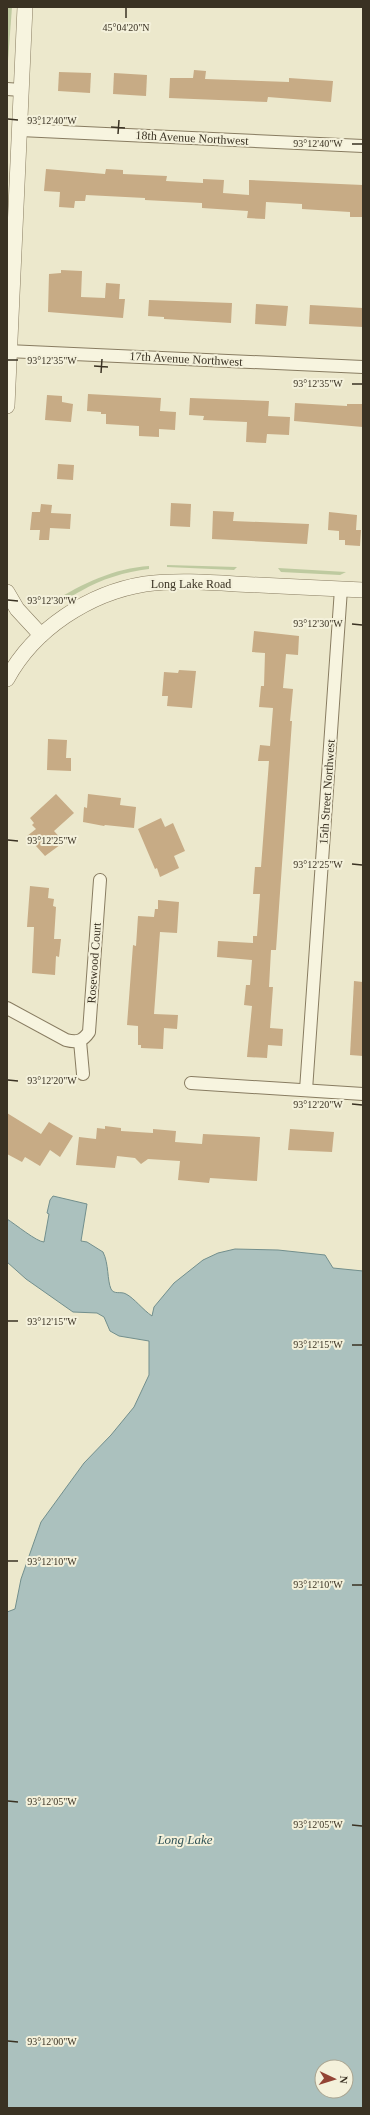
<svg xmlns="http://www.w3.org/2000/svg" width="370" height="2115" font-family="'Times New Roman',serif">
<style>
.green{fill:#becaa0}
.water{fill:#abc1be;stroke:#728f8d;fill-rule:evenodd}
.building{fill:#c7ab85}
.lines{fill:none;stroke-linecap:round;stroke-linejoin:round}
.minor-casing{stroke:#887c61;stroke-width:14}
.tertiary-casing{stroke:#887c61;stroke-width:16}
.minor{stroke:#f7f4df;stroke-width:12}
.tertiary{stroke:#f7f4df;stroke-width:15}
.ticks{fill:none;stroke:#3a3223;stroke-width:1.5}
.labels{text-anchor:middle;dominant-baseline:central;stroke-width:4;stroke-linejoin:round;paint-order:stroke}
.street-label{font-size:12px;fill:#3a3223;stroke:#f4f1db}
.water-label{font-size:13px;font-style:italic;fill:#335558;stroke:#f4f1db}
.ticks-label{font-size:10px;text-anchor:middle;fill:#3a3223;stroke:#f4f1db;stroke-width:4;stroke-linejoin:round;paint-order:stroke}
</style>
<rect width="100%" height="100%" fill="#ece8cc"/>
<g class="green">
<polygon points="8,7 12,7 7,74"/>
<polygon points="167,565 237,567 234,570 167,567"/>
<path d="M149 566V569C125 572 101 579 81 591 74 594 60 605 53 602 81 584 115 568 149 566Z"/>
<polygon points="278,568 346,572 340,575 281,572"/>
</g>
<path class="water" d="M53 1196 87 1204 81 1241 87 1242 103 1252C109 1264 107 1280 111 1289 114 1295 121 1291 126 1294 134 1298 143 1310 152 1316L154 1307 174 1283 203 1260 218 1253 235 1249 278 1250 325 1255 333 1268 363 1271V2108H7V1612L15 1609 21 1579 41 1522 84 1463 111 1435 134 1407 149 1375V1341L119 1336 110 1331 104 1317 97 1313 73 1312 26 1279 7 1262V1219C15 1224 37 1242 44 1242L49 1214 47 1213 50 1200ZM322 2067H346V2091H322Z"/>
<g class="building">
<polygon points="194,70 206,71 205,79 289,82 289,78 333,81 331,102 268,97 267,102 169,98 170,78 193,78"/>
<polygon points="59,72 91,73 90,93 58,91"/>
<polygon points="114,73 147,75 146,96 113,94"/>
<polygon points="46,169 105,174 106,169 123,170 123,174 167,176 166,181 203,183 203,179 224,180 223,193 249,195 249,180 363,185 363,217 350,217 350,212 302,209 302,204 266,202 265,219 247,218 248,211 202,208 202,203 145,200 145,198 86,195 85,201 75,201 74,208 59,207 60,192 44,191"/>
<polygon points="61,270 82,271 81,297 105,298 106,283 120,284 119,299 125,299 123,318 48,312 49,274 61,273"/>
<polygon points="149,300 232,303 231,323 164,319 164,317 148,316"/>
<polygon points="256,304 288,306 286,326 255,324"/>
<polygon points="310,305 363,308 363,327 309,324"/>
<polygon points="88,394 161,398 160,411 176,412 175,430 159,429 159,437 139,436 139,426 106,424 106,414 101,414 101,412 87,411"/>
<polygon points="47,395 62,396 62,402 73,404 71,422 45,420"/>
<polygon points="190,398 269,401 268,416 290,417 289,435 267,434 266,443 246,442 247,422 203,420 204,416 189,415"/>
<polygon points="295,403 347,406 347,404 363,404 363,427 294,421"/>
<polygon points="58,464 74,465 73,480 57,479"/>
<polygon points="171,503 191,504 190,527 170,526"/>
<polygon points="41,504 52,505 51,513 71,514 70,529 50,528 49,540 39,540 40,530 30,530 32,512 40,512"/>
<polygon points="213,511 234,512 233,521 309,524 307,544 212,539"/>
<polygon points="329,512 357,515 356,530 361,530 360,546 345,545 345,540 339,540 339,531 328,530"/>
<polygon points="254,631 299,636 298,655 286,654 283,688 293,689 290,721 292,721 276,950 271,950 269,987 273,987 270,1028 283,1029 282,1046 268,1045 267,1058 247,1057 252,1006 244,1005 246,985 250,985 252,960 217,957 218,941 253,943 253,936 257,936 260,894 253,894 255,867 261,867 269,761 258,761 260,745 270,746 273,708 259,707 261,686 264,686 265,653 252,652"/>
<polygon points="179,670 196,671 192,708 167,706 168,696 162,696 164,672 178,673"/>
<polygon points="48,739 67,740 66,758 71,758 71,771 47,770"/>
<polygon points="56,794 74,813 54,831 64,842 45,856 27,836 36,829 32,825 34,823 30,818"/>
<polygon points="88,794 121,798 120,805 136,807 134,828 105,825 104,826 83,822 84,807 87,808"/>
<polygon points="161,818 165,827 173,823 185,851 174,856 179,868 160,877 157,868 155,869 138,829"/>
<polygon points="30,886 49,888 48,898 54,899 53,906 56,907 54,939 61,939 59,957 56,956 55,975 32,973 34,927 27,927"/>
<polygon points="158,900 179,902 177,933 160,932 154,1014 178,1015 177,1029 164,1028 163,1049 141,1048 141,1045 138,1045 138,1026 127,1025 133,945 136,946 138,916 154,917 155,909 158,909"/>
<polygon points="354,981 363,982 363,1056 350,1055"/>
<polygon points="7,1113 41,1134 49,1122 73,1136 60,1157 50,1150 40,1166 25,1157 22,1162 7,1154"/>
<polygon points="105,1126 121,1128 121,1131 153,1133 153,1129 176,1131 175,1142 202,1144 203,1134 260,1137 257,1181 210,1178 209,1183 178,1180 180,1161 148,1159 141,1164 135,1158 117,1156 115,1168 76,1165 79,1137 96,1139 97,1128 105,1129"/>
<polygon points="290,1129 334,1132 332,1152 288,1150"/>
</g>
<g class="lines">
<defs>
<g id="minor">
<polyline points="7,89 21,90"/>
<polyline points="20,130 363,146"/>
<polyline points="7,351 363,367"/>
<path d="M7 1008 66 1040C77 1043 83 1041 89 1032L100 880"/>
<polyline points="80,1041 83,1074"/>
<polyline points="191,1083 363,1094"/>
<polyline points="306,1090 341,589"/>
</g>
<g id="tertiary">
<polyline points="7,406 25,7"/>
<polyline points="7,592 17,609 41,635"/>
<path d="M7 679C34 629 89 593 145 584 175 580 206 582 236 584 278 586 321 588 363 590"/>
</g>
</defs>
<use href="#minor" class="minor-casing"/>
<use href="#tertiary" class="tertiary-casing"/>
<use href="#minor" class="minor"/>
<use href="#tertiary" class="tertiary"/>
</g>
<path class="ticks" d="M126 18V8M8 119 18 120M111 127 125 128M118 134 119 120M352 144H362M8 360H18M94 366 108 367M101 373 102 359M352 384H362M8 600 18 601M352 624 362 625M8 840 18 841M352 864 362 865M8 1080 18 1081M352 1104 362 1105M8 1321H18M352 1345H362M8 1561H18M352 1585H362M8 1801 18 1802M352 1825 362 1826M8 2041 18 2042"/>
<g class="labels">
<g class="street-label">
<text transform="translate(192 138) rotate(3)">18th Avenue Northwest</text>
<text transform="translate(186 359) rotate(3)">17th Avenue Northwest</text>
<text x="191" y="584">Long Lake Road</text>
<text transform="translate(327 792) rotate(-86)">15th Street Northwest</text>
<text transform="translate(94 963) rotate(-86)">Rosewood Court</text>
</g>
<g class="water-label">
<text x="185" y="1839">Long Lake</text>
</g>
</g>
<g class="ticks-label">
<text x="126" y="31">45°04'20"N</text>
<text x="52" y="124">93°12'40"W</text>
<text x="318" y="147">93°12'40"W</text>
<text x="52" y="364">93°12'35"W</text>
<text x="318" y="387">93°12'35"W</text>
<text x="52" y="604">93°12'30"W</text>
<text x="318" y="627">93°12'30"W</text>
<text x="52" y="844">93°12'25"W</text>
<text x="318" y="868">93°12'25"W</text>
<text x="52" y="1084">93°12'20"W</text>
<text x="318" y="1108">93°12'20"W</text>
<text x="52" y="1325">93°12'15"W</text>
<text x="318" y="1348">93°12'15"W</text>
<text x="52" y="1565">93°12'10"W</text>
<text x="318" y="1588">93°12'10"W</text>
<text x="52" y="1805">93°12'05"W</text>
<text x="318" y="1828">93°12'05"W</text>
<text x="52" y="2045">93°12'00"W</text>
</g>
<rect width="370" height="2115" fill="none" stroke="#3a3223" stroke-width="16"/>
<g transform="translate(334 2079) rotate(94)"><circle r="19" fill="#f4f1db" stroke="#aaa591"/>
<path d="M0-3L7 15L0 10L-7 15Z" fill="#934435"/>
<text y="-6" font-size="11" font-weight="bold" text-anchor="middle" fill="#3a3223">N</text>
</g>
</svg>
